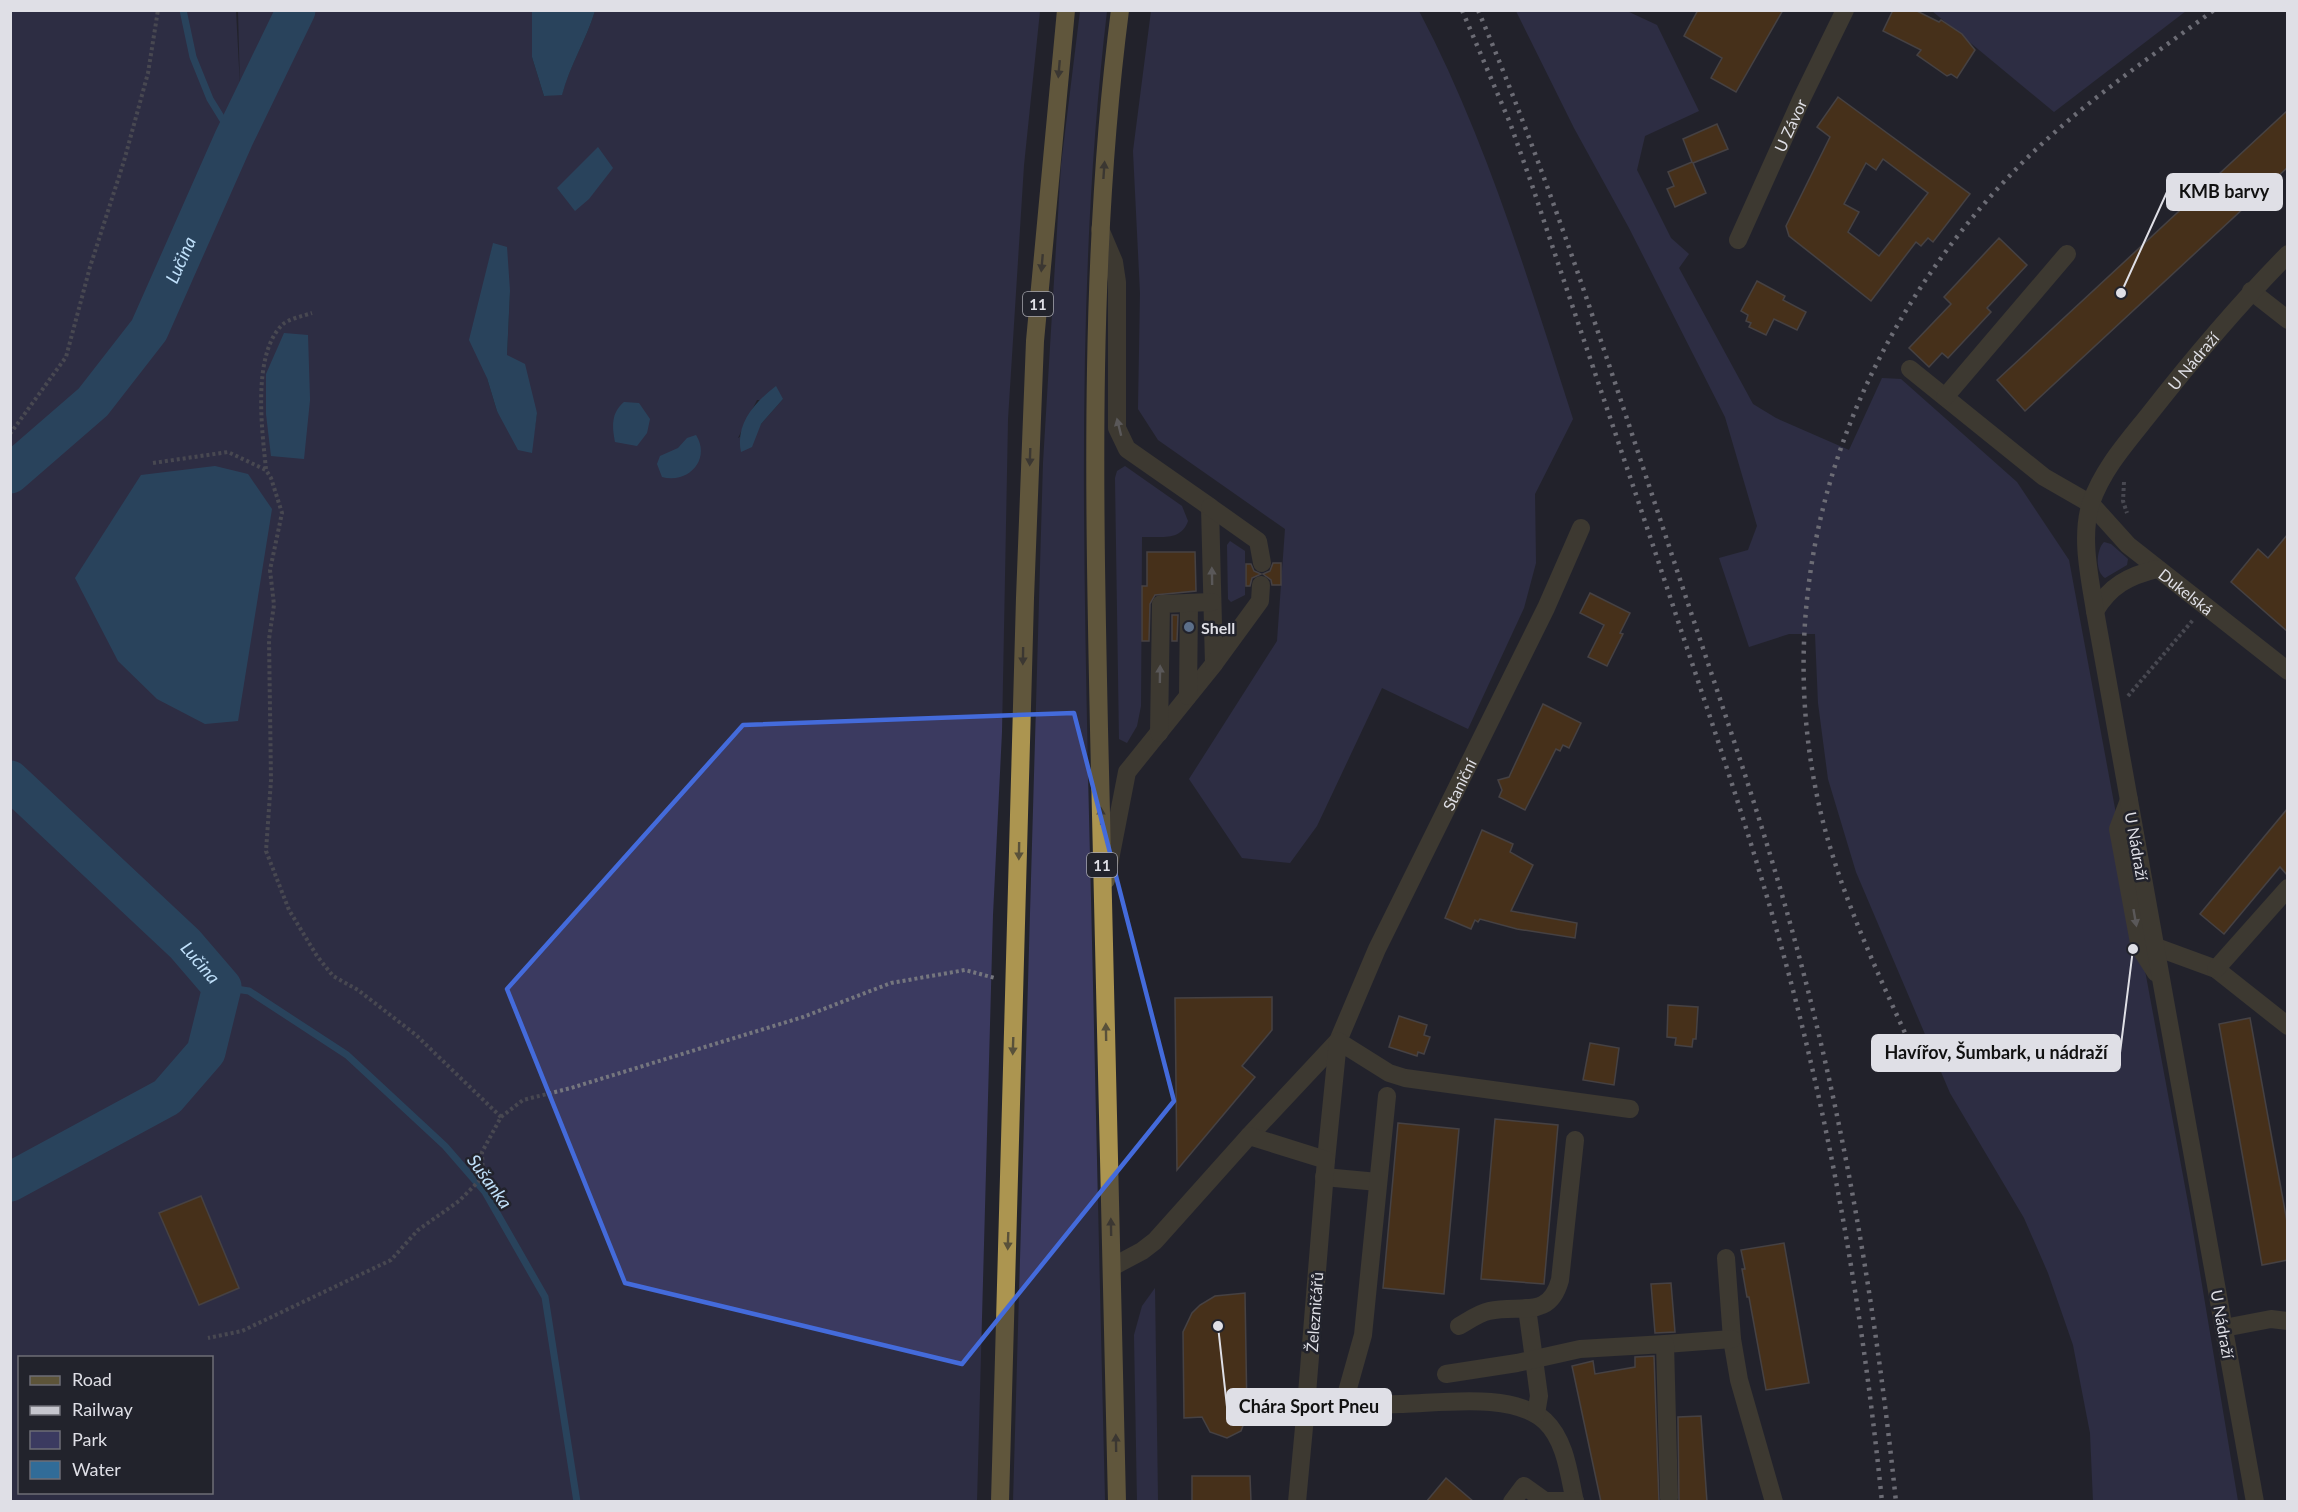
<svg xmlns="http://www.w3.org/2000/svg" width="2298" height="1512" font-family="Lato,sans-serif">
<style>
.green{fill:#3b3a60;fill-rule:evenodd}
.water{fill:#316c98}
.lines{fill:none;stroke-linecap:round;stroke-linejoin:round}
.stream{stroke:#316c98;stroke-width:7}
.river{stroke:#316c98;stroke-width:39}
.building{fill:#714206;stroke:#71675f;stroke-width:1.5;fill-rule:evenodd}
.path{stroke:#75767e;stroke-width:4;stroke-dasharray:3 3;stroke-linecap:butt}
.minor{stroke:#5d5439;stroke-width:18}
.highway{stroke:#ac9550;stroke-width:18}
.rail{stroke:#c6c6ce;stroke-width:4.5;stroke-dasharray:3 6;stroke-linecap:butt}
.oneway{fill:#59513a}
.oneway2{fill:#9e9a90}
.marked{fill:none;stroke:#446bdb;stroke-width:4.5;stroke-linejoin:round}
.service-dot{fill:#5c6f8a;stroke:#22232c;stroke-width:2}
.labels{text-anchor:middle;dominant-baseline:central;stroke-width:5;stroke-linejoin:round;paint-order:stroke}
.shield{fill:#22232c;stroke:#a6a7ae;stroke-width:1.5}
.shield-label{font-size:15px;font-weight:bold;fill:#dfdfe6}
.street-label{font-size:16px;fill:#dfdfe6;stroke:#22232c}
.poi-label{font-size:16px;font-weight:bold;fill:#dfdfe6;stroke:#22232c;text-anchor:start}
.water-label{font-size:18px;font-style:italic;fill:#c1e1fb;stroke:#22232c}
.leader{fill:none;stroke:#dfdfe6;stroke-width:2}
.callout-dot{fill:#dfdfe6;stroke:#22232c;stroke-width:2}
.callout{fill:#dfdfe6;stroke:#dfdfe6;stroke-width:2}
.callout-label{font-size:18px;text-anchor:middle;font-weight:bold;fill:#111}
</style>
<rect width="100%" height="100%" fill="#22232c"/>
<g class="green">
<path d="M10 11H236L240 87 238 11H532V57L544 96 562 94C570 65 586 40 595 11H1040L1024 165 1008 419 1002 732 993 915 977 1501H11ZM493 244 510 291 507 355 537 413 531 453 497 411 487 378 483 287ZM783 399 761 424 738 438 757 400ZM20 1358H212V1492H20Z"/>
<path d="M1080 11H1107C1077 265 1083 519 1088 774 1094 1017 1099 1259 1105 1501L1013 1502 1043 463 1061 165Z"/>
<path d="M1151 11H1419C1487 140 1528 280 1573 419L1535 494 1536 563 1524 608 1468 729 1382 688 1317 826 1290 863 1242 858 1189 779 1277 641 1285 529 1158 440 1138 409 1140 293 1133 151Z"/>
<polygon points="1516,11 1627,11 1657,25 1699,111 1645,136 1637,170 1671,238 1689,254 1679,268 1753,404 1776,418 1849,450 1882,378 1901,379 2017,482 2069,560 2191,1219 2238,1501 2093,1501 2090,1433 2073,1345 2048,1273 2024,1218 1950,1093 1856,872 1828,779 1818,703 1815,634 1789,634 1749,647 1719,558 1748,550 1757,526 1725,417 1629,228 1574,128"/>
<polygon points="1932,11 2186,11 2054,112"/>
<path d="M1125 466 1182 506 1188 521C1181 542 1159 536 1142 537L1141 706 1137 726 1127 743 1119 739 1115 478 1117 471Z"/>
<polygon points="1230,541 1245,551 1245,595 1231,602 1228,599 1227,545"/>
<path d="M2104 542 2111 544 2128 559 2127 565 2105 578C2095 572 2096 550 2104 542Z"/>
<polygon points="1155,1288 1158,1501 1137,1501 1134,1335 1142,1306"/>
</g>
<g class="water">
<path d="M532 11H595C586 40 570 65 562 95L544 96 532 57Z"/>
<polygon points="598,147 613,168 589,199 575,211 557,188"/>
<polygon points="493,243 507,247 510,291 507,355 525,364 537,413 532,453 518,450 497,411 487,378 469,340"/>
<polygon points="284,333 308,335 310,400 304,459 271,456 266,414 266,374"/>
<path d="M776 386 783 399 761 424 752 447 741 452C735 424 755 402 776 386Z"/>
<path d="M624 402 639 403 650 419 647 433 637 446 615 442C612 426 611 413 624 402Z"/>
<path d="M696 435C711 459 689 484 662 477L657 464 660 456 678 448 687 438Z"/>
<polygon points="215,466 248,474 272,509 238,721 205,724 157,699 118,661 75,578 141,475"/>
<polygon points="185,1058 212,1069 179,1103"/>
</g>
<g class="lines">
<g class="stream">
<polyline points="183,10 193,57 210,99 234,138"/>
<polyline points="222,987 249,991 347,1055 445,1146 485,1192 545,1297 577,1502"/>
</g>
<g class="river">
<path id="s1" d="M10 474 93 402 149 330 234 138 296 10"/>
<path id="s2" d="M10 780 185 944 222 987 206 1052 167 1097 10 1182"/>
</g>
</g>
<g class="building">
<polygon points="1698,10 1783,10 1736,92 1711,78 1722,58 1684,36"/>
<polygon points="1893,10 1915,10 1939,22 1941,20 1962,34 1975,50 1957,78 1951,74 1947,76 1917,55 1921,50 1883,31"/>
<path d="M1838 97 1970 194 1933 242 1928 238 1921 246 1916 242 1871 301 1789 236 1786 226 1830 137 1817 127ZM1883 159 1928 193 1879 256 1848 232 1859 212 1844 204 1866 163 1876 170Z"/>
<polygon points="2288,110 2288,167 2025,411 1997,380"/>
<polygon points="1717,124 1728,149 1693,163 1706,193 1675,207 1667,189 1674,186 1668,172 1692,162 1683,139"/>
<polygon points="1999,238 2027,265 1987,308 1991,312 1948,358 1942,353 1929,367 1909,348 1951,304 1944,297"/>
<polygon points="1757,281 1785,296 1783,300 1806,312 1797,330 1774,319 1766,335 1749,327 1751,323 1746,321 1748,315 1741,311"/>
<polygon points="2288,534 2288,632 2231,582 2258,549 2268,558"/>
<polygon points="1147,552 1195,552 1196,591 1155,595 1150,604 1149,641 1142,641 1142,586 1147,586"/>
<polygon points="1273,563 1281,563 1281,585 1272,585 1271,580 1263,574 1270,571"/>
<polygon points="1246,564 1251,564 1254,571 1261,574 1252,578 1250,586 1246,586"/>
<polygon points="1590,593 1630,613 1620,633 1623,634 1607,666 1588,657 1604,625 1580,613"/>
<polygon points="1172,615 1178,615 1177,641 1172,641"/>
<polygon points="1543,704 1581,723 1569,748 1563,745 1560,751 1556,749 1525,810 1499,797 1502,790 1498,780 1509,777"/>
<polygon points="2288,808 2288,876 2280,867 2224,934 2200,914"/>
<polygon points="1482,830 1513,844 1510,852 1533,865 1511,911 1577,923 1575,938 1517,929 1480,919 1478,922 1475,920 1471,929 1445,918"/>
<polygon points="1272,997 1272,1030 1242,1066 1255,1077 1177,1170 1175,998"/>
<polygon points="1668,1005 1698,1007 1696,1039 1693,1039 1692,1047 1675,1045 1676,1038 1667,1037"/>
<polygon points="1399,1016 1427,1025 1424,1035 1430,1037 1424,1054 1418,1052 1417,1056 1389,1047"/>
<polygon points="2250,1018 2288,1227 2288,1260 2262,1265 2219,1024"/>
<polygon points="1590,1043 1619,1048 1614,1085 1583,1080"/>
<polygon points="1495,1119 1558,1125 1544,1284 1481,1279"/>
<polygon points="1398,1123 1459,1129 1444,1294 1383,1288"/>
<polygon points="201,1196 239,1288 199,1305 159,1213"/>
<polygon points="1784,1243 1809,1383 1766,1390 1749,1297 1747,1297 1742,1269 1745,1269 1741,1250"/>
<polygon points="1671,1283 1675,1332 1655,1333 1651,1284"/>
<polygon points="1245,1293 1247,1415 1241,1431 1227,1438 1210,1432 1202,1417 1184,1418 1183,1332 1192,1313 1200,1305 1215,1296"/>
<polygon points="1654,1356 1659,1502 1601,1502 1572,1366 1593,1361 1595,1374 1635,1367 1635,1357"/>
<polygon points="1701,1416 1707,1502 1679,1502 1678,1417"/>
<polygon points="1192,1476 1250,1476 1251,1502 1192,1502"/>
<polygon points="1446,1478 1474,1502 1426,1502"/>
</g>
<g class="lines">
<g class="path">
<polyline points="10,434 66,357 90,267 124,161 148,73 158,10"/>
<polyline points="153,463 228,452 266,470 271,478 282,513 270,570 274,605 269,639 271,780 266,851 289,910 317,956 333,976 358,990 416,1035 501,1117 482,1152 483,1177 459,1201 418,1230 391,1260 242,1331 208,1338"/>
<path d="M266 469C262 430 252 355 282 325 288 319 303 316 312 313"/>
<polyline points="2124,482 2123,501 2127,513"/>
<polyline points="2128,696 2193,620"/>
<polyline points="501,1117 523,1100 571,1088 803,1017 891,983 965,970 995,978"/>
</g>
<g class="minor">
<polyline points="1100,229 1114,262 1117,282 1117,428 1127,449 1210,507 1214,664 1127,772 1106,880"/>
<path id="s3" d="M1738 240 1801 100 1845 10"/>
<polyline points="2251,291 2288,320"/>
<path id="s4" d="M1910 369 2044 477 2091 504 2128 545 2288 671"/>
<polyline points="1945,397 2067,254"/>
<polyline points="1210,507 1258,541 1262,563"/>
<path d="M2095 611C2110 586 2128 576 2157 569"/>
<polyline points="1214,664 1260,601 1261,585"/>
<polyline points="1188,696 1189,603"/>
<polyline points="1159,733 1161,604 1212,602"/>
<polyline points="2129,800 2118,829 2140,948 2156,973"/>
<polyline points="2156,947 2216,969 2288,1026"/>
<polyline points="2216,969 2288,888"/>
<path id="s5" d="M1249 1136 1338 1041 1377 949 1546 608 1581 528"/>
<polyline points="1326,1160 1338,1041 1389,1073 1405,1078 1630,1109"/>
<polyline points="1324,1177 1378,1182"/>
<polyline points="1726,1258 1732,1339 1739,1380 1774,1502"/>
<path d="M1112 1267 1142 1251 1155 1241 1249 1136 1326 1160 1306 1406C1338 1406 1370 1405 1403 1404 1442 1403 1513 1392 1545 1421 1566 1441 1569 1475 1575 1502"/>
<polyline points="1527,1308 1539,1396 1536,1414"/>
<path d="M1459 1326C1468 1321 1479 1313 1489 1311 1521 1304 1549 1320 1560 1280L1575 1140"/>
<polyline points="2224,1328 2271,1319 2288,1321"/>
<polyline points="1665,1344 1732,1339"/>
<polyline points="1446,1374 1517,1363 1580,1349 1665,1344 1669,1498"/>
<polyline points="1343,1406 1363,1335 1387,1096"/>
<polyline points="1297,1502 1306,1406"/>
<polyline points="1512,1502 1524,1486 1545,1501 1575,1501"/>
<path id="s6" d="M2255 1502 2095 611C2090 578 2080 537 2091 503 2103 468 2129 440 2151 412 2194 357 2239 304 2288 254"/>
</g>
<g class="highway">
<polyline points="1000,1502 1025,598 1035,341 1066,10"/>
<path d="M1117 1502C1112 1244 1104 987 1099 729 1094 489 1089 249 1120 10"/>
</g>
<g class="rail">
<path d="M1462 10 1510 123 1532 185C1580 330 1630 475 1678 621 1717 738 1757 855 1789 975 1835 1147 1864 1324 1882 1502"/>
<path d="M1478 10C1551 182 1608 362 1667 540 1712 678 1762 816 1799 956 1847 1135 1877 1318 1896 1502"/>
<path d="M1916 1057C1880 978 1843 901 1822 818 1763 576 1850 336 2022 163 2080 105 2148 59 2214 10"/>
</g>
</g>
<defs><path id="oneway-solid" d="M-6-.8H1V-3.2L6.5 0L1 3.2V.8H-6Z" transform="scale(1.5)"/></defs>
<g class="oneway">
<use href="#oneway-solid" transform="translate(1059 69) rotate(95)"/>
<use href="#oneway-solid" transform="translate(1104 170) rotate(-86)"/>
<use href="#oneway-solid" transform="translate(1042 263) rotate(95)"/>
<use href="#oneway-solid" transform="translate(1030 457) rotate(92)"/>
<use href="#oneway-solid" transform="translate(1023 656) rotate(91)"/>
<use href="#oneway-solid" transform="translate(1101 816) rotate(-91)"/>
<use href="#oneway-solid" transform="translate(1019 851) rotate(91)"/>
<use href="#oneway-solid" transform="translate(1106 1032) rotate(-91)"/>
<use href="#oneway-solid" transform="translate(1013 1046) rotate(92)"/>
<use href="#oneway-solid" transform="translate(1111 1227) rotate(-91)"/>
<use href="#oneway-solid" transform="translate(1008 1241) rotate(92)"/>
<use href="#oneway-solid" transform="translate(1116 1443) rotate(-91)"/>
</g>
<g class="oneway2">
<use href="#oneway-solid" transform="translate(1119 427) rotate(-104)"/>
<use href="#oneway-solid" transform="translate(1212 576) rotate(-91)"/>
<use href="#oneway-solid" transform="translate(1160 674) rotate(-89)"/>
<use href="#oneway-solid" transform="translate(2135 918) rotate(80)"/>
</g>
<path d="M0 0H2298V1512H0ZM1074 713 1174 1101 962 1364 625 1283 507 989 743 725Z" fill="#22232c" fill-opacity=".55" fill-rule="evenodd"/>
<path class="marked" d="M1074 713 1174 1101 962 1364 625 1283 507 989 743 725Z"/>
<circle class="service-dot" cx="1189" cy="627" r="6"/>
<g class="labels">
<g class="shield">
<rect x="1023" y="292" width="30" height="24" rx="4.5"/>
<rect x="1087" y="853" width="30" height="24" rx="4.5"/>
</g>
<g class="shield-label">
<text x="1038" y="304">11</text>
<text x="1102" y="865">11</text>
</g>
<g class="street-label">
<text stroke="none"><textPath href="#s3" startOffset="126">U Závor</textPath></text>
<text stroke="none"><textPath href="#s6" startOffset="1190">U Nádraží</textPath></text>
<text stroke="none"><textPath href="#s4" startOffset="356">Dukelská</textPath></text>
<text stroke="none"><textPath href="#s5" startOffset="414">Staniční</textPath></text>
<text transform="translate(2137 846) rotate(80)">U Nádraží</text>
<text transform="translate(1314 1312) rotate(-86)">Železničářů</text>
<text transform="translate(2223 1324) rotate(80)">U Nádraží</text>
</g>
<g class="poi-label">
<text x="1201" y="627">Shell</text>
</g>
<g class="water-label">
<text stroke="none"><textPath href="#s1" startOffset="278">Lučina</textPath></text>
<text stroke="none"><textPath href="#s2" startOffset="264">Lučina</textPath></text>
<text transform="translate(490 1181) rotate(54)">Sušanka</text>
</g>
</g>
<path class="leader" d="M2121 293L2167 192M2133 949L2120 1053M1218 1326L1227 1407"/>
<g class="callout-dot">
<circle cx="2121" cy="293" r="6"/>
<circle cx="2133" cy="949" r="6"/>
<circle cx="1218" cy="1326" r="6"/>
</g>
<g class="callout">
<rect x="2167" y="174" width="115" height="36" rx="6"/>
<rect x="1872" y="1035" width="248" height="36" rx="6"/>
<rect x="1227" y="1389" width="164" height="36" rx="6"/>
</g>
<g class="callout-label">
<text x="2224" y="198">KMB barvy</text>
<text x="1996" y="1059">Havířov, Šumbark, u nádraží</text>
<text x="1309" y="1413">Chára Sport Pneu</text>
</g>
<rect width="2298" height="1512" fill="none" stroke="#dfdfe6" stroke-width="24"/>
<rect x="18" y="1356" width="195" height="138" fill="#22232c" stroke="#6e6e76" stroke-width="1.5"/>
<rect x="30" y="1376" width="30" height="9" fill="#5d5439" stroke="#6e6e76" stroke-width="1.5"/>
<text x="72" y="1386" font-size="18" fill="#dfdfe6">Road</text>
<rect x="30" y="1406" width="30" height="9" fill="#c6c6ce" stroke="#6e6e76" stroke-width="1.5"/>
<text x="72" y="1416" font-size="18" fill="#dfdfe6">Railway</text>
<rect x="30" y="1431" width="30" height="18" fill="#3b3a60" stroke="#6e6e76" stroke-width="1.5"/>
<text x="72" y="1446" font-size="18" fill="#dfdfe6">Park</text>
<rect x="30" y="1461" width="30" height="18" fill="#316c98" stroke="#6e6e76" stroke-width="1.5"/>
<text x="72" y="1476" font-size="18" fill="#dfdfe6">Water</text>
</svg>
